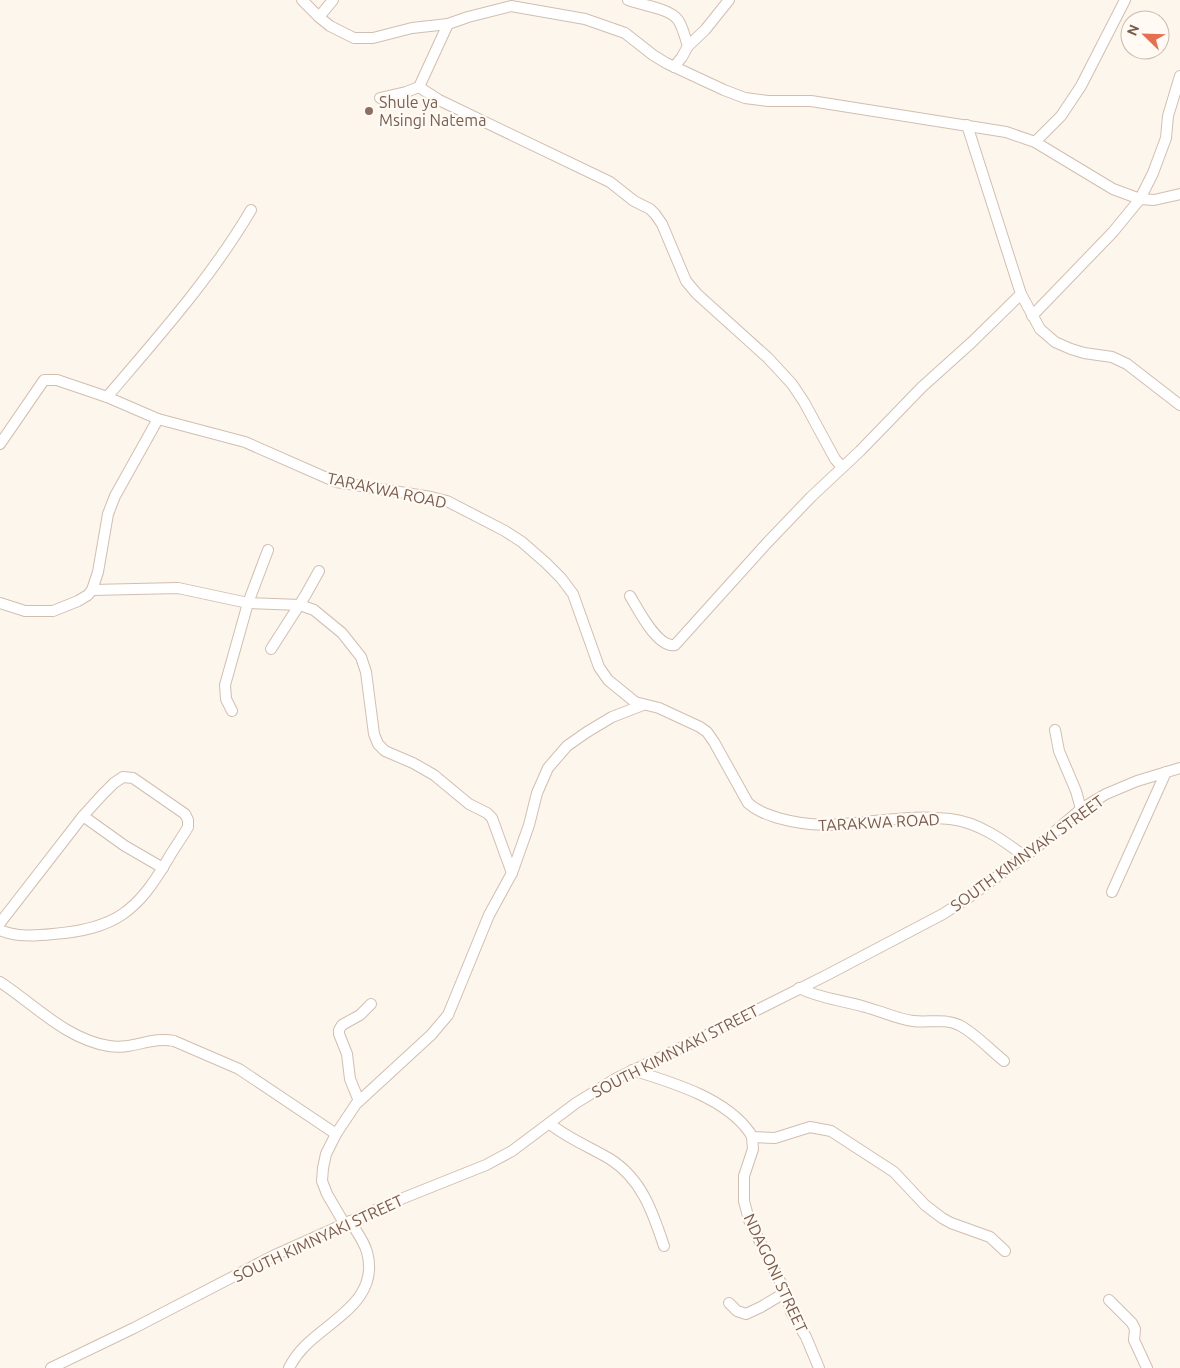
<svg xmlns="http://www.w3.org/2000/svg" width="1180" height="1368" font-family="Ubuntu,sans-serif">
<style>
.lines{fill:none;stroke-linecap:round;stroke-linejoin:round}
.minor-casing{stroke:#d1beb0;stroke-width:12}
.minor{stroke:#fff;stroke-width:10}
.education-dot{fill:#8d6e63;stroke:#fffaf3;stroke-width:2}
.labels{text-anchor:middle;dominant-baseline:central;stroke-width:4.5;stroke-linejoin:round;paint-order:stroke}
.education-label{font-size:16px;fill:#785e54;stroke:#fffaf3;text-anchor:start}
.street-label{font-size:16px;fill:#7a5c4d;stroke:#fffaf3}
</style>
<rect width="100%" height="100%" fill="#fdf6ec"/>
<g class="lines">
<defs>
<g id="minor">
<polyline points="302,0 319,17 330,26 354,38 373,38 412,28 448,24 468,17 511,6 585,19 625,33 653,55 666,63 724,90 745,98 768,101 811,101 1006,132 1035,142 1113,189 1140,199 1154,200 1180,194"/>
<path d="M628 0C640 5 670 8 678 20 683 27 685 38 688 46"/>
<polyline points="319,17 333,0"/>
<polyline points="674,67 682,57 688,46 705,30 729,0"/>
<polyline points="419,87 439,100 610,182 634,201 650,209 655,214 662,224 686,281 697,294 768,358 792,384 804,402 835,459 842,467"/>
<polyline points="380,98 406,92 419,87 448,24"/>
<polyline points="967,125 1021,294 1040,329 1055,342 1071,349 1084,353 1112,357 1127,364 1180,405"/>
<polyline points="1035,142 1061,116 1081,86 1125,0"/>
<polyline points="1032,316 1113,232 1140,199 1153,173 1166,138 1168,116 1180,76"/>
<path d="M107 397C158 337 211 278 251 210"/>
<path d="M0 444 44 380H57L107 397 158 419 245 442 336 482 431 497 447 501 505 531 522 542 546 563 561 578 573 594 599 667 608 680 635 702 659 708 700 727 707 732 714 742 748 803C757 811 766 814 778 818 825 831 850 822 896 819 913 817 933 817 950 819 978 822 1003 840 1024 856"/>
<polyline points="92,590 178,588 248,603 300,605 314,610 342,633 361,657 366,672 374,734 378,744 385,751 413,763 434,775 469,804 487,813 492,818 512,873"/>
<path d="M630 596C638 609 657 648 675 645L766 544 811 497 860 451 922 387 972 342 1021 294"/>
<polyline points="0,603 25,611 53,611 78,601 88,595 92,590 98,572 108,514 115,496 158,419"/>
<polyline points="271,649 305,596 319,571"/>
<polyline points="232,711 226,699 225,685 248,603 268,550"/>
<polyline points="1055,730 1059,751 1076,791 1081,809"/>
<polyline points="83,816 125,846 163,868"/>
<polyline points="1112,892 1166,772"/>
<path d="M0 923 83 816 102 795 114 783 123 777 133 778 185 814 188 820V827C182 838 174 848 168 859 137 912 115 929 53 934 34 936 17 937 0 930"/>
<path d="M0 982C35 1005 66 1039 109 1046 133 1050 151 1036 174 1041L239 1069 336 1134"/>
<path d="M799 988C821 999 842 1000 865 1007 881 1011 897 1019 913 1021 929 1023 944 1018 959 1025 975 1033 990 1050 1004 1061"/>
<path d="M632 1070C671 1082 726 1098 750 1133L752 1137 753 1149 744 1176V1201L749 1220 787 1295 791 1312 806 1337 819 1368"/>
<polyline points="359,1101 350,1079 347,1054 339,1034 339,1030 342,1025 360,1015 371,1004"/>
<path d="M550 1124C569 1139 590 1147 610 1159 642 1179 653 1213 664 1246"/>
<polyline points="752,1137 775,1138 810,1127 831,1131 894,1172 925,1205 942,1218 951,1223 990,1237 1005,1251"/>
<polyline points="344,1223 327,1194 322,1181 323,1168 326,1154 336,1134 356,1104 431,1035 448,1015 489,915 512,873 529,825 537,793 548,768 567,746 587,732 612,717 643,705"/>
<polyline points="1109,1300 1132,1323 1135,1329 1134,1340 1147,1368"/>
<polyline points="729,1303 737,1311 746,1314 761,1307 786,1292"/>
<polyline points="51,1368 134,1328 275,1255 391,1203 486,1165 512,1151 576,1103 615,1079 693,1042 827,975 943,914 968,898 1036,848 1081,809 1106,794 1137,781 1180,768"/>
<path d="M289 1368C293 1360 299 1352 305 1346 332 1319 380 1299 367 1252 364 1241 356 1231 350 1221"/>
</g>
</defs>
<use href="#minor" class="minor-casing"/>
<use href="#minor" class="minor"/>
</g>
<circle class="education-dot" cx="369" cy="111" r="5"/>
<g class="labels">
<g class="education-label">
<text x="379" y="102">Shule ya<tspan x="379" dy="18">Msingi Natema</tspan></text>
</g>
<g class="street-label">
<text transform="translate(387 490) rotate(12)">TARAKWA ROAD</text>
<text transform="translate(879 822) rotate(-3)">TARAKWA ROAD</text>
<text transform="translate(1027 853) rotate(-36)">SOUTH KIMNYAKI STREET</text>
<text transform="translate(675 1051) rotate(-27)">SOUTH KIMNYAKI STREET</text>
<text transform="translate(318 1238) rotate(-25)">SOUTH KIMNYAKI STREET</text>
<text transform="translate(776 1273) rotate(65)">NDAGONI STREET</text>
</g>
</g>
<g transform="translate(1145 35) rotate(293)"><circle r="24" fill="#fffaf3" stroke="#cabbb1"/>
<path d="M0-4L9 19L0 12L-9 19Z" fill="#e76f51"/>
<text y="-8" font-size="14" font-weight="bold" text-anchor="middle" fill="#7a5c4d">N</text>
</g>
</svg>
